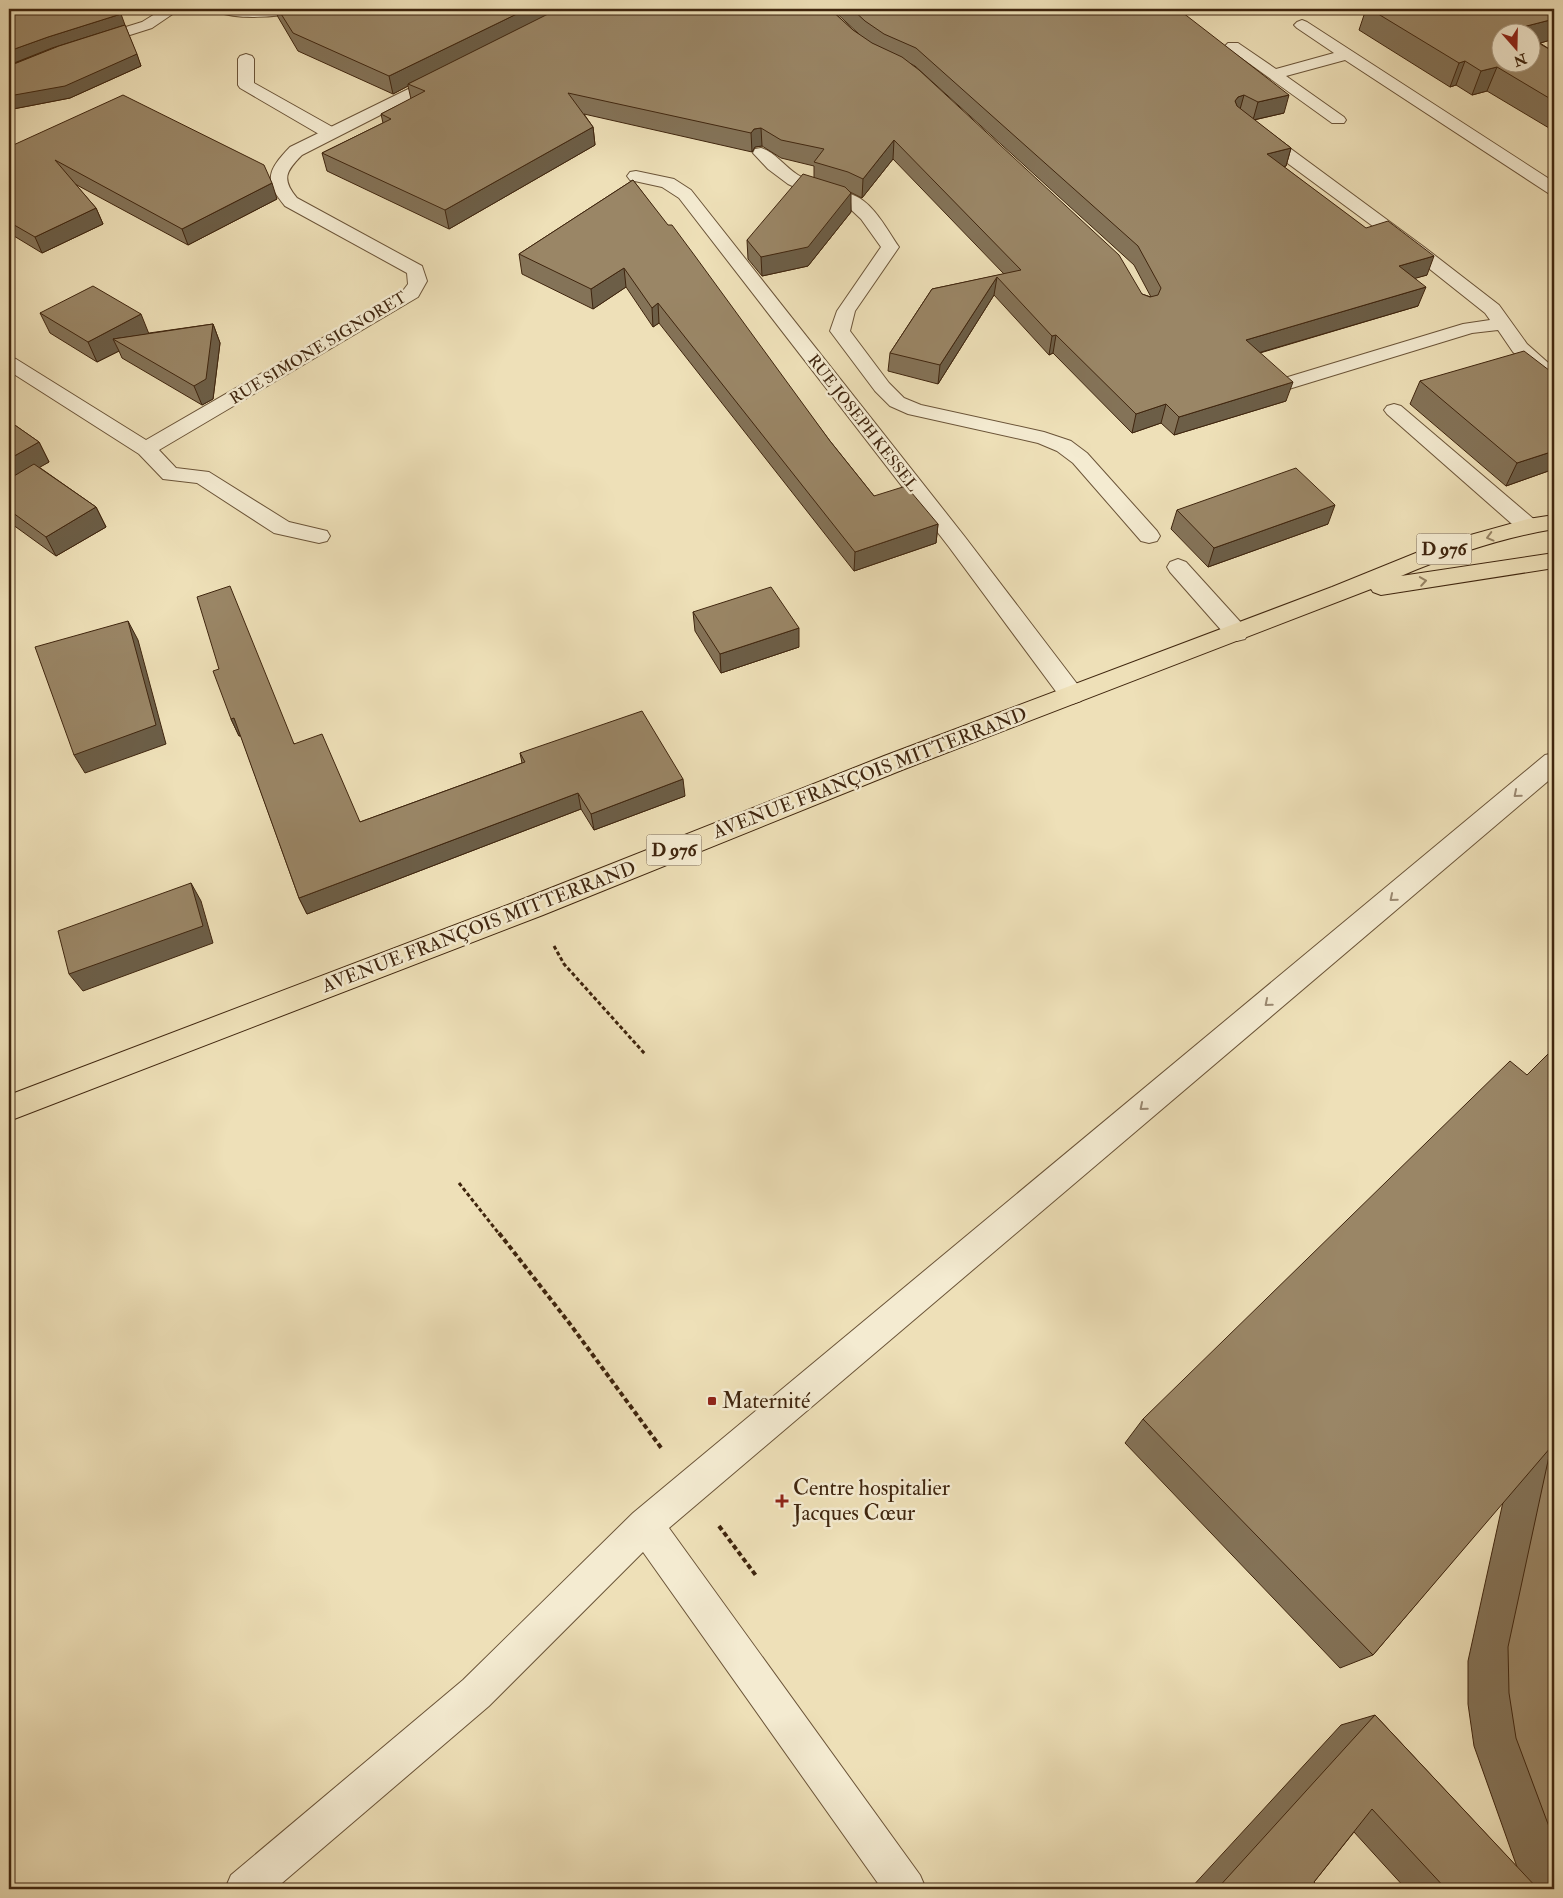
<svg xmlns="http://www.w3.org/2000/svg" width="1563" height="1898" font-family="'IM FELL Double Pica',serif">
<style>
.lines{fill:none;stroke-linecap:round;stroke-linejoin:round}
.lane-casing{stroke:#6b5438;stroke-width:2}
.street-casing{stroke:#6b5438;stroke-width:2}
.primary-casing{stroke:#3f250e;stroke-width:2}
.path-far1{stroke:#3f250e;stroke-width:3;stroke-dasharray:4 2.5;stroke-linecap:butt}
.path{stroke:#3f250e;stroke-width:4;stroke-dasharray:5 3;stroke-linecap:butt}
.lane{fill:#f4ebd1;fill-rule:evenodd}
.street{fill:#f4ebd1;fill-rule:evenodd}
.primary{fill:#eee0b8;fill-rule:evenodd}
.wall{fill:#847358;stroke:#3f250e;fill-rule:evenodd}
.shaded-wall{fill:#6c5e47;stroke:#3f250e}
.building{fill:#9a8666;stroke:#3f250e}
.oneway{stroke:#968263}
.oneway2{stroke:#9a8870}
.poi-dot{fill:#8f2418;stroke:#f4ebd1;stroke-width:2}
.labels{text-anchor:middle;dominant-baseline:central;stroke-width:5;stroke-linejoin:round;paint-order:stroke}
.far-street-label{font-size:16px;fill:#3f250e;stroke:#f4ebd1}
.shield{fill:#f4ebd1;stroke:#756048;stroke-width:1}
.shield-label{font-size:18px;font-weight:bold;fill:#3f250e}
.street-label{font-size:19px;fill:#3f250e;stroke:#f4ebd1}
.near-poi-label{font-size:22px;fill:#3f250e;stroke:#f4ebd1;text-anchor:start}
</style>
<rect width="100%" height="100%" fill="#eee0b8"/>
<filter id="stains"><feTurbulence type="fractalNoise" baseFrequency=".004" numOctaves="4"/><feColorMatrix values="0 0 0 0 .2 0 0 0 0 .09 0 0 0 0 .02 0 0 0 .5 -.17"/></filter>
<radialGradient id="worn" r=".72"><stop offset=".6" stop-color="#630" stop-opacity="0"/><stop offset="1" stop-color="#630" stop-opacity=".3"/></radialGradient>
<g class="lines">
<defs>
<g id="lane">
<polygon points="1302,20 1307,22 1554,182 1554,194 1548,193 1345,60 1286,76 1344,117 1346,120 1344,123 1332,123 1225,46 1228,43 1238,43 1276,69 1334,53 1297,28 1294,25 1297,22"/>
<polygon points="246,54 252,56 254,59 254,83 336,129 338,133 336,137 324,137 240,88 238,85 238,59 240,56"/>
<polygon points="1258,128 1264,129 1424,247 1499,305 1527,344 1554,368 1554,384 1547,382 1513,352 1498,330 1472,333 1292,388 1285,390 1278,388 1275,384 1278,380 1463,324 1490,320 1485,313 1412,255 1252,137 1250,133 1252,129"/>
<path d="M761 148C774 151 786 168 798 175 816 186 835 187 853 195 874 203 887 230 899 247L855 311 850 331 889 383 904 398 921 405 1044 432 1071 441 1087 453 1157 531 1160 536 1157 541 1149 543 1141 541 1073 463 1057 451 1038 443 908 414 890 406 875 391 830 331 837 311 881 247 861 219 845 204 812 195 788 184 768 169 753 153 755 149Z"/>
<polygon points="1394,404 1401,406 1536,521 1539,526 1536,531 1528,533 1520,531 1387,414 1384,410 1387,406"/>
<polygon points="1178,559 1186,562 1245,627 1249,633 1245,639 1237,641 1229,639 1170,572 1167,567 1170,562"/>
<polygon points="1554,753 1554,776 669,1528 920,1875 926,1889 882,1889 643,1552 489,1706 275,1889 225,1889 231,1875 463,1680 633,1513 1545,755"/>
</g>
<g id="street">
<polygon points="163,9 180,9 152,28 92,47 87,45 84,42 87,39 142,22"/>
<path d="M216 9H300L298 12C277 17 238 20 218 12Z"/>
<path d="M443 72 449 74 451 77 449 80 302 155C286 171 281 179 297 198L422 266 427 281 418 297 159 450 176 468 209 472 289 522 327 531 330 536 327 541 319 543 274 533 197 483 163 479 139 454 9 371V357L16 359 146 440 402 292 408 284 407 273 285 206C263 180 268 170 290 147Z"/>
<polygon points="636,171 674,179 691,190 965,537 1081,689 1084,695 1081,701 1072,704 1063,701 949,547 679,198 662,187 630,180 627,176 630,172"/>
</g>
<path id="primary" d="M1554 515V529C1501 538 1451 555 1401 576L1554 553V568L1381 595 1373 592 1371 589 902 770 543 915 9 1121V1095L523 899 884 756 1332 587 1438 544 1528 519Z"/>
</defs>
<use href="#lane" class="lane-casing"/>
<use href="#street" class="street-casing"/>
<use href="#primary" class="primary-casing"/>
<g class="path-far1">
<polyline points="554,946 564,964 645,1054"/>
<polyline points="459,1183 500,1235"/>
</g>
<g class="path">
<polyline points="499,1233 570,1324 662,1449"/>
<polyline points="719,1526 757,1577"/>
</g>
<use href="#lane" class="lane"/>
<use href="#street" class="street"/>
<use href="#primary" class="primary"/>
</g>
<g class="wall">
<polygon points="9,9 125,25 141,66 70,98 13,109 9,106 9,66 58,47 9,65"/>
<path d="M275 9H830L853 30 860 35 832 9H1178L1284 113 1254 120 1291 148 1286 166 1284 167 1427 275 1415 278 1418 306 1260 353 1286 401 1174 435 1161 423 1132 433 1053 353 1049 355 994 295 938 384 888 371 890 353 932 289 1004 274 893 159 862 198 850 192 851 212 808 266 762 276 748 259 747 240 814 177V166L781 158 762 146 755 147 752 152 584 114 593 127 595 145 449 229 327 171 322 153 383 123 381 114 411 99 408 86 393 94 298 51 278 17ZM911 64 915 66 1134 265 1151 297 1142 294Z"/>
<polygon points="1366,9 1554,9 1554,39 1540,43 1554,52 1554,131 1487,91 1472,95 1456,85 1450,87 1359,30"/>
<polygon points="9,147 277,199 188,245 75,184 96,208 103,224 42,253 9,233"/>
<polygon points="633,180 830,441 874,496 938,524 936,543 854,571 659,323 653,327 626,287 593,309 522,274 519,254"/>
<polygon points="40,313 149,333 213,324 220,343 213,399 202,405 122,358 119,351 97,362 50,333"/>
<polygon points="1554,374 1554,469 1506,486 1410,404 1420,381"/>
<polygon points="9,421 39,442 49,462 39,467 96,507 106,527 56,556 9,522"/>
<polygon points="1177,510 1328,524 1208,567 1171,529"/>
<polygon points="693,612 799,647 721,673 695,631"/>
<polygon points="231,719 294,743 360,822 522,763 520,753 685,796 594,830 581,809 307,914 299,898 241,736 239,736"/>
<polygon points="1554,1048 1554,1889 1406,1889 1354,1832 1314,1882 1320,1889 1190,1889 1341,1725 1375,1715 1517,1867 1474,1746 1468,1704 1468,1661 1503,1502 1373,1655 1340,1668 1125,1443 1143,1419 1527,1075"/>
</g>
<g class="shaded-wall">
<polygon points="527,9 565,9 408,84 408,86 393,94 389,76"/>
<polygon points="121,14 125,25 52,48 9,65 9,51 48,37"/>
<polygon points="1554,19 1554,39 1530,46 1530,32 1514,32 1515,29"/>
<polygon points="137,54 141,66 70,98 13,109 9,99 9,96"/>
<polygon points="1465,61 1456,85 1450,87 1459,63"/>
<polygon points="1497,67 1487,91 1472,95 1481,71"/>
<polygon points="1244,95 1239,113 1235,101 1238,97"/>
<polygon points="1289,95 1284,113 1253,120 1258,102"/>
<polygon points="593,127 595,145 449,229 445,210"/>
<polygon points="761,128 762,146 755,147 752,152 751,133 754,129"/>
<polygon points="894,140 893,159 862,198 863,179"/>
<polygon points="1291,148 1286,166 1262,172 1267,154"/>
<polygon points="272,183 277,199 188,245 182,229"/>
<polygon points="851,193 851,212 808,266 762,276 761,257"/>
<polygon points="96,208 103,224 42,253 35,237"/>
<polygon points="1434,256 1427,275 1392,285 1399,266"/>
<polygon points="624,268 626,287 593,309 591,289"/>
<polygon points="997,277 994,295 938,384 940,365"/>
<polygon points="1426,287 1418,306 1241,358 1246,340"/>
<polygon points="658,303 659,323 653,327 652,308"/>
<polygon points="141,314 149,334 113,339 119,351 97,362 88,342"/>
<polygon points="213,324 220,343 213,399 202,405 194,386"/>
<polygon points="1056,335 1053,353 1049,355 1052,336"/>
<polygon points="1293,382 1286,401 1174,435 1179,417"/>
<polygon points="1166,404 1161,423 1132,433 1136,414"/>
<polygon points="39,442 49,462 9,485 9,459"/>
<polygon points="1554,451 1554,469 1506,486 1517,463"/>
<polygon points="1335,505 1328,524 1208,567 1214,548"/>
<polygon points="96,507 106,527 56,556 46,537"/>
<polygon points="938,524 936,543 854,571 855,552"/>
<polygon points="128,621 138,640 166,744 85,773 74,755"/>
<polygon points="799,628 799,647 721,673 720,654"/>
<polygon points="234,718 242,735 239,736 231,719"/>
<polygon points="683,779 685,796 594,830 591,814"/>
<polygon points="578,793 581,809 307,914 299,898"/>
<polygon points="191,883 201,901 213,943 83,991 69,974"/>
</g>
<g class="building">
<polygon points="9,9 119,9 121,14 48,37 9,51"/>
<polygon points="278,9 527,9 389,76 293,33"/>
<polygon points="558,9 674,9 682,10 709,12 719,9 830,9 853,30 872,43 902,57 919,70 1119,255 1142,294 1150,297 1158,295 1161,288 1138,246 916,48 884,34 865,21 852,9 1178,9 1289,95 1258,102 1244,95 1238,97 1235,101 1237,106 1291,148 1267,154 1366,228 1388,221 1434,256 1399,266 1426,287 1246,340 1293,382 1179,417 1166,404 1136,414 1056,335 1052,336 997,277 940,365 890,353 932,289 1021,270 894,140 863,179 848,172 814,162 824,149 781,140 761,128 754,129 751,133 568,93 593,127 445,210 322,153 391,119 381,114 425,91 408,84"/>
<polygon points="1370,9 1554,9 1554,19 1515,29 1521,32 1500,32 1500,62 1530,62 1530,38 1554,52 1554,101 1497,67 1481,71 1465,61 1459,63"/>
<polygon points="125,25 137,54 65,86 9,96 9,66 59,46"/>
<polygon points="123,95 264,165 272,183 182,229 55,160 96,208 35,237 9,222 9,147"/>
<polygon points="803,174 845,187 851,193 808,247 761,257 747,240"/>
<polygon points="633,180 668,225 672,225 695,256 830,441 874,496 906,486 938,524 855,552 658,303 652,308 624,268 591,289 519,254"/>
<polygon points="93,286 141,314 88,342 40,313"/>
<polygon points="213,324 206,379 194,386 113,339"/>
<polygon points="1524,351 1554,374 1554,451 1517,463 1420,381"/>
<polygon points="9,421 39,442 9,459"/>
<polygon points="34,464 96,507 46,537 9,510 9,479"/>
<polygon points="1296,468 1335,505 1214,548 1177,510"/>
<polygon points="230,586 294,744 322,734 360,822 525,762 520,753 642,711 683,779 591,814 578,793 299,898 234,718 231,719 213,671 219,669 197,597"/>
<polygon points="771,587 799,628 720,654 693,612"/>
<polygon points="128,621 156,725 74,755 35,647"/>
<polygon points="191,883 203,926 69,974 58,931"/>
<polygon points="1554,1048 1554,1840 1516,1738 1509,1693 1508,1647 1551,1447 1373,1655 1143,1419 1510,1061 1527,1075"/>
<polygon points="1375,1715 1538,1889 1446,1889 1372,1809 1314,1882 1320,1889 1217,1889"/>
</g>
<defs><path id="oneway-chevron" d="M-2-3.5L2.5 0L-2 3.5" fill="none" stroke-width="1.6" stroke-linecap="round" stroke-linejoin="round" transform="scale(1.25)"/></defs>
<g class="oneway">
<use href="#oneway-chevron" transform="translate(1490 537) rotate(165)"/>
<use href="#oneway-chevron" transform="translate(1423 581) rotate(-9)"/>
</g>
<g class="oneway2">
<use href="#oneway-chevron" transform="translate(1517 794) rotate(140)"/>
<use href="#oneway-chevron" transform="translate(1393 898) rotate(140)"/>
<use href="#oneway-chevron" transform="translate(1268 1003) rotate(140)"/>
<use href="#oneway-chevron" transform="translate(1143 1107) rotate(140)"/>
</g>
<g class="poi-dot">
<rect x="707" y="1396" width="10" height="10" rx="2.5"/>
<path d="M779.5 1493.5h5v5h5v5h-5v5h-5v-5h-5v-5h5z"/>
</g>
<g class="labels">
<g class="far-street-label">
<text transform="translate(318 348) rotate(-31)">RUE SIMONE SIGNORET</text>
<text transform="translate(863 423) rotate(52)">RUE JOSEPH KESSEL</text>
</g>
<g class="shield">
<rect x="1416.5" y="533.5" width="55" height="31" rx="4"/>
<rect x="646.5" y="834.5" width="55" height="31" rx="4"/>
</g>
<g class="shield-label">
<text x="1444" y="549">D 976</text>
<text x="674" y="850">D 976</text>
</g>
<g class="street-label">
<text transform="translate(870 773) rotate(-21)">AVENUE FRANÇOIS MITTERRAND</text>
<text transform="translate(479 927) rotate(-21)">AVENUE FRANÇOIS MITTERRAND</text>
</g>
<g class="near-poi-label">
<text x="722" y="1401">Maternité</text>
<text x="793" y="1488">Centre hospitalier<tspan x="793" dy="25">Jacques Cœur</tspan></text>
</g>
</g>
<rect width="1563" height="1898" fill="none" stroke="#eee0b8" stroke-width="30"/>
<rect x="10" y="10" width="1543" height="1878" fill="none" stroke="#3f250e" stroke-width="2.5"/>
<rect x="15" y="15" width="1533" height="1868" fill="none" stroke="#3f250e"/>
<g transform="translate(1516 48) rotate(160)"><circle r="24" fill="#f4ebd1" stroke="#ac9c83"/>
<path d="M0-4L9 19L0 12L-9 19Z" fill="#8f2418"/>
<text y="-8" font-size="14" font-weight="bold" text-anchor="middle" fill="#3f250e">N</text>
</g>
<rect width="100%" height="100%" filter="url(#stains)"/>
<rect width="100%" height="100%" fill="url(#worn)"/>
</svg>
